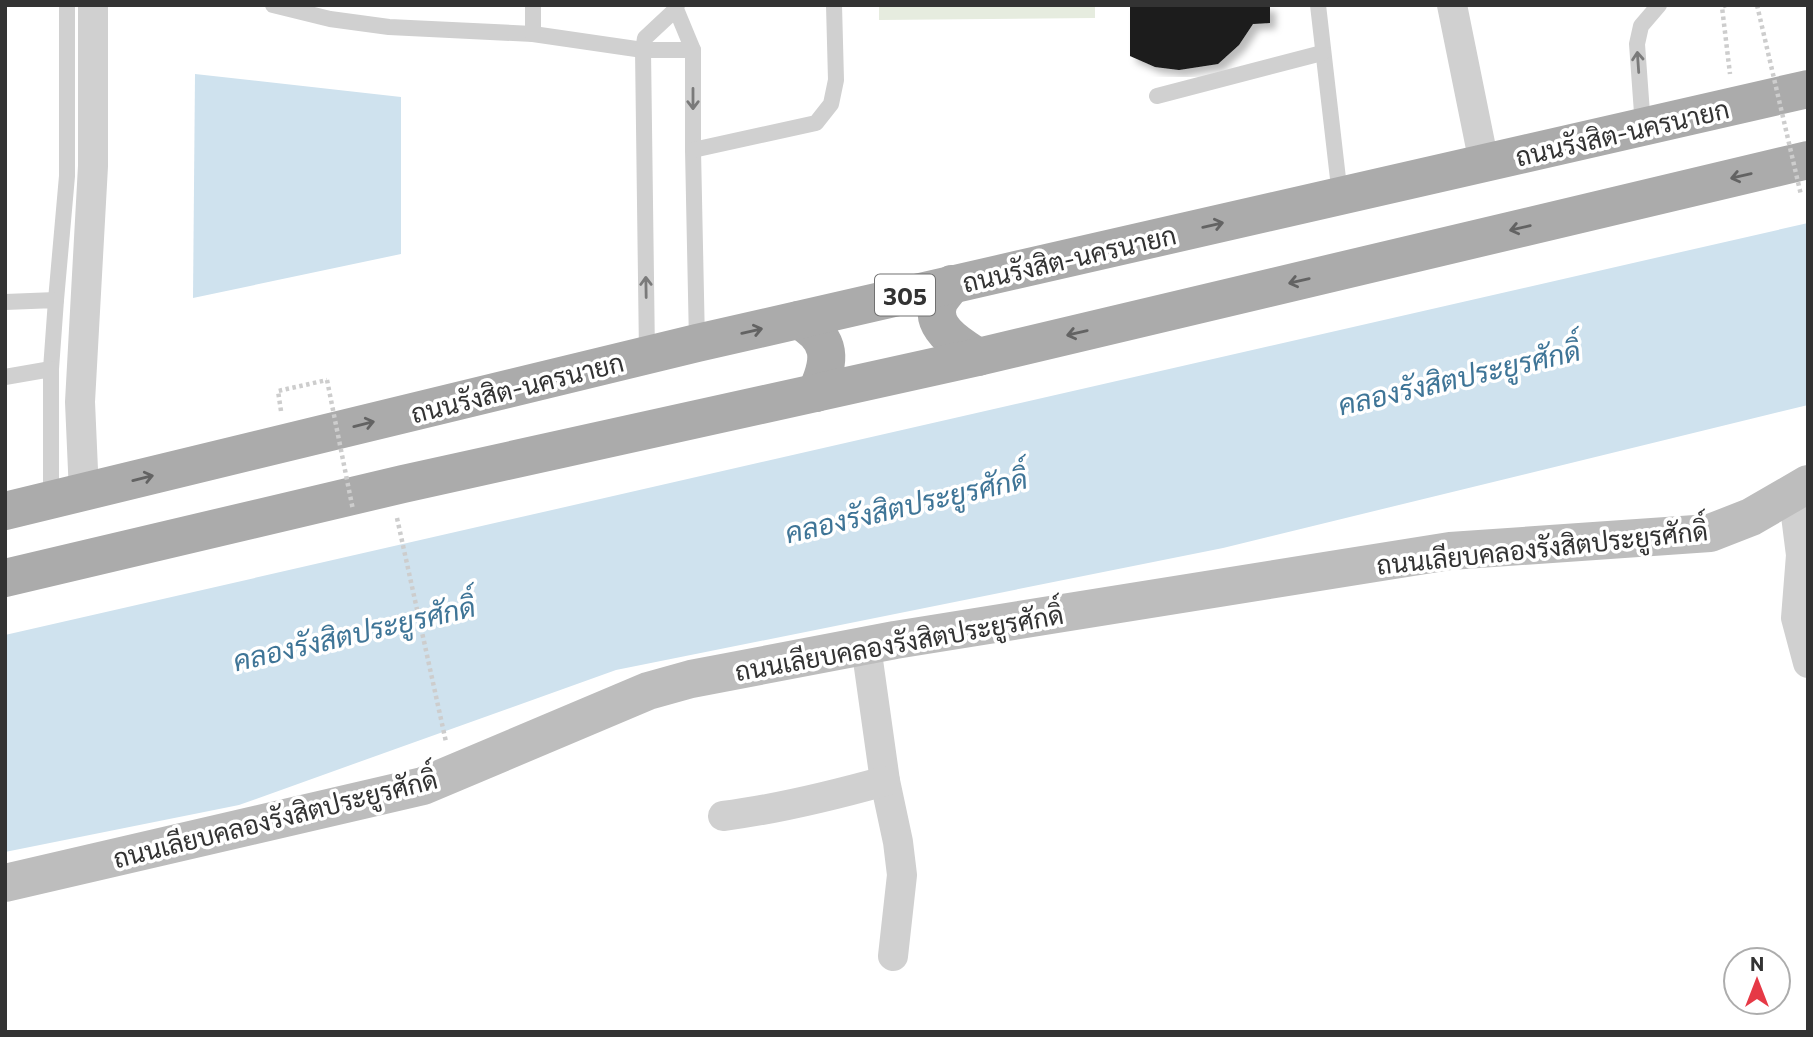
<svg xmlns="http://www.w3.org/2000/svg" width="1813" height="1037" font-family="Commissioner,Sarabun,sans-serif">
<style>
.green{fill:#e6ecdf}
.water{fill:#cfe2ee}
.building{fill:#1a1a1a;filter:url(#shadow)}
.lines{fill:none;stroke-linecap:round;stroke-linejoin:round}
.path{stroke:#cdcdcd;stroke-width:4.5;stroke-dasharray:3.5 3.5;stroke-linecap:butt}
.lane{stroke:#d0d0d0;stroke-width:16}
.street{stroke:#d0d0d0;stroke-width:30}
.secondary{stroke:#bdbdbd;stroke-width:38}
.primary{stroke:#ababab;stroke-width:38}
.path-bridge{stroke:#cdcdcd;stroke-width:4.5;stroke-dasharray:3.5 3.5;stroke-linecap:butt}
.oneway{stroke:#7a7a7a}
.oneway2{stroke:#636363}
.labels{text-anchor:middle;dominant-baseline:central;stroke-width:7;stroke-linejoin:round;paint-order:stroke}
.shield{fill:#fff;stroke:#707070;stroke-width:2}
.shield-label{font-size:24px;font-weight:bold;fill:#333}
.street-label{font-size:26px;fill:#333;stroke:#fff}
.water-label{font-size:28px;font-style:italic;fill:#3f7597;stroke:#fff}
</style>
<defs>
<filter id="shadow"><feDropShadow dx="6" dy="6" stdDeviation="3.5" flood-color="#0004"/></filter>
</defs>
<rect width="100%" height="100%" fill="#fff"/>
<polygon class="green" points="879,5 1095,5 1095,18 879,20"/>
<g class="water">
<polygon points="195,74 401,97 401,254 193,298"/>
<polygon points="1808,223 1808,405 1223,548 616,670 239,805 5,852 5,635"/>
</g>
<polygon class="building" points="1130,5 1270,5 1270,23 1253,24 1239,45 1218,64 1179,70 1155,67 1130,56"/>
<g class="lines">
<g class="path">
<polyline points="1726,5 1722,7 1730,74"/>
<polyline points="281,411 278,391 327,380"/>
<polyline points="397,518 446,742"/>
</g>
<g class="lane">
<polyline points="273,5 330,19 389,27 533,34 643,50 693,50"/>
<polyline points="533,5 533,34"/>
<polyline points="677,5 676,9 693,50 693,150 697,343"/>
<polyline points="1318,5 1340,196"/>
<polyline points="1157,96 1322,53"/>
<polyline points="1643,127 1637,44 1641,26 1659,5"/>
<polyline points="693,150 816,123 831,104 836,80 834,5"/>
<polyline points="56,300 67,176 67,5"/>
<polyline points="5,302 56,300 51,369"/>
<polyline points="647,355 643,50 645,38 676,9"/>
<polyline points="5,377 51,369 51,500"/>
</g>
<g class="street">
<polyline points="1452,5 1484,163"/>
<polyline points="1793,492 1801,555 1796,618 1808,663"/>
<polyline points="84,493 80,402 93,166 93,5"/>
<polyline points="866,646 885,781 898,842 902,875 893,956"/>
<path d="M723 816C779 809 831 796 885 781"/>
</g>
<polyline class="secondary" points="5,883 423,786 648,691 691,679 895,640 1450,551 1710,533 1751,517 1808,484"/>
<g class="primary">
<path d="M952 284C948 290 942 296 939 302 928 328 961 346 978 357"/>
<path d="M799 320C833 340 831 360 816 393"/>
<polyline points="5,511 697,343 1808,89"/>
<polyline points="5,578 403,484 978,357 1808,160"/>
</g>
<g class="path-bridge">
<polyline points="1757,5 1801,195"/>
<polyline points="327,380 353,510"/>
</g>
</g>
<defs><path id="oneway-shaft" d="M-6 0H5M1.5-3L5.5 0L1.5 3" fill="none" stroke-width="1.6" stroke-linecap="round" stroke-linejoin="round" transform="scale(1.75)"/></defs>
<g class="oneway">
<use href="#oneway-shaft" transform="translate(1638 62) rotate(-94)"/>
<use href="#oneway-shaft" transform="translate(693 99) rotate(90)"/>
<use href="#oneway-shaft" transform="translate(646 287) rotate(-91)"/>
</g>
<g class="oneway2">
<use href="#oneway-shaft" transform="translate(1741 176) rotate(167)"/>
<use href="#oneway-shaft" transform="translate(1213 225) rotate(-13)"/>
<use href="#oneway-shaft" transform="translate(1520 228) rotate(167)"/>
<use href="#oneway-shaft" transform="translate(1299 281) rotate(167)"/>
<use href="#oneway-shaft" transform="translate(752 331) rotate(-13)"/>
<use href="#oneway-shaft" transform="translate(1077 333) rotate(167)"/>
<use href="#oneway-shaft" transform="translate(364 424) rotate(-14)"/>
<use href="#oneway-shaft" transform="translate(143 478) rotate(-14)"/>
</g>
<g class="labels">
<rect class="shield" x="875" y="274.5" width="60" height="41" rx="5"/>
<g class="shield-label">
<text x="905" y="295">305</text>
</g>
<g class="street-label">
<text transform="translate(1622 132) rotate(-13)">ถนนรังสิต-นครนายก</text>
<text transform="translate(1069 258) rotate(-13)">ถนนรังสิต-นครนายก</text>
<text transform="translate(517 387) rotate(-14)">ถนนรังสิต-นครนายก</text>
<text transform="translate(1542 547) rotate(-6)">ถนนเลียบคลองรังสิตประยูรศักดิ์</text>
<text transform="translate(899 642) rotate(-10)">ถนนเลียบคลองรังสิตประยูรศักดิ์</text>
<text transform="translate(275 818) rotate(-14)">ถนนเลียบคลองรังสิตประยูรศักดิ์</text>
</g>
<g class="water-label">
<text transform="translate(1459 377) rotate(-13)">คลองรังสิตประยูรศักดิ์</text>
<text transform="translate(906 505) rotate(-13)">คลองรังสิตประยูรศักดิ์</text>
<text transform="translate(354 633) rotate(-13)">คลองรังสิตประยูรศักดิ์</text>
</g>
</g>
<rect width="1813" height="1037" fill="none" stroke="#333333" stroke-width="14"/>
<g transform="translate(1757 981)"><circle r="33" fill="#ffffff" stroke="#adadad" stroke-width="2"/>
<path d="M0-5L12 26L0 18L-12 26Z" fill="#e63946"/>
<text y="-10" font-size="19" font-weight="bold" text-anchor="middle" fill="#333333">N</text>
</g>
</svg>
